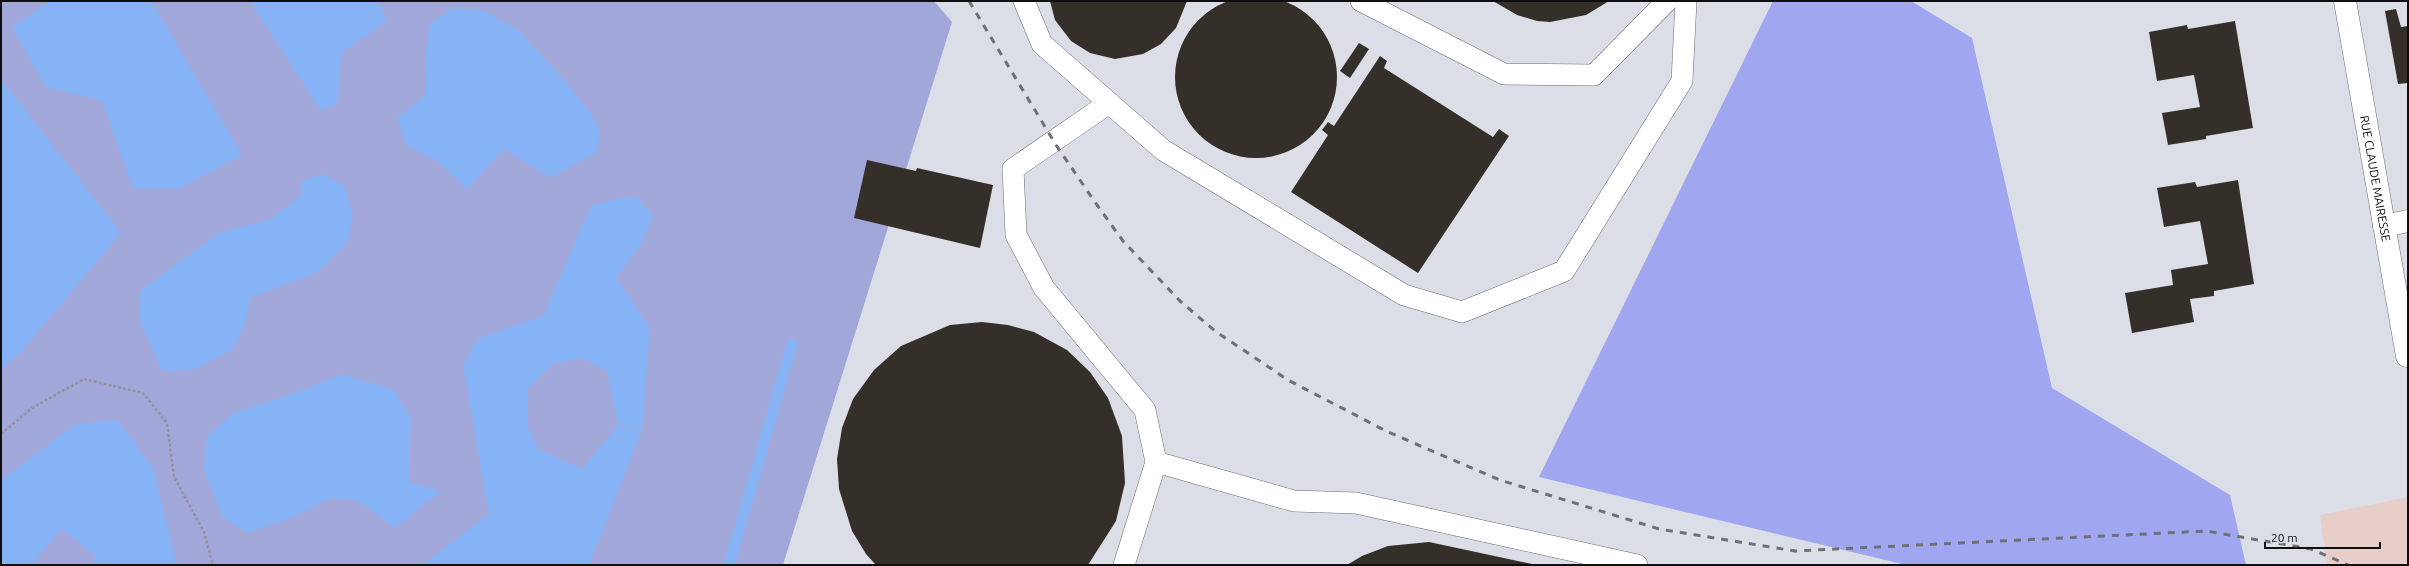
<svg xmlns="http://www.w3.org/2000/svg" width="2409" height="566" font-family="Ubuntu,sans-serif">
<style>
.industrial{fill:#e8cec9}
.green{fill:#a2a7d9}
.forest{fill:#a1a6f1}
.water{fill:#85b2f4}
.lines{fill:none;stroke-linecap:round;stroke-linejoin:round}
.stream{stroke:#85b2f4;stroke-width:11}
.building{fill:#343029}
.service-casing{stroke:#6b6c74;stroke-width:22}
.minor-casing{stroke:#6b6c74;stroke-width:23}
.path{stroke:#93949b;stroke-width:2.5;stroke-dasharray:3 2;stroke-linecap:butt}
.service{stroke:#fff;stroke-width:21}
.minor{stroke:#fff;stroke-width:22}
.rail{stroke:#6f7076;stroke-width:3;stroke-dasharray:7 7;stroke-linecap:butt}
.labels{text-anchor:middle;dominant-baseline:central;stroke-width:4;stroke-linejoin:round;paint-order:stroke}
.street-label{font-size:12px;fill:#0e0e11;stroke:#dcdee7}
</style>
<rect width="100%" height="100%" fill="#dcdee7"/>
<polygon class="industrial" points="2408,497 2408,565 2327,565 2320,515"/>
<polygon class="green" points="1,1 934,1 952,22 783,565 1,565"/>
<polygon class="forest" points="1773,1 1911,1 1972,38 2052,388 2230,495 2246,565 1906,565 1539,477"/>
<g class="water">
<polygon points="50,1 151,1 242,155 179,188 133,189 102,101 46,87 12,28"/>
<polygon points="250,1 378,1 387,21 341,53 338,103 320,110"/>
<polygon points="452,8 482,10 518,30 565,81 593,117 600,132 597,152 550,178 504,149 466,189 437,161 407,146 397,118 426,95 425,55 430,23"/>
<polygon points="1,79 121,233 19,354 1,370"/>
<polygon points="324,174 344,186 353,214 348,242 316,273 251,297 244,327 233,349 195,369 162,371 140,322 140,291 218,233 271,219 302,195 300,181"/>
<polygon points="635,196 653,215 642,243 616,278 650,328 642,431 618,424 607,371 581,358 553,364 528,388 528,427 538,449 582,469 618,425 641,432 589,565 422,565 489,514 463,365 478,338 543,316 591,205"/>
<polygon points="341,374 393,389 411,419 409,482 441,491 394,528 359,501 330,498 290,519 247,533 222,517 204,470 207,436 233,413 300,391"/>
<polygon points="117,420 153,468 177,565 93,565 95,555 62,529 31,565 1,565 1,480 75,424"/>
</g>
<g class="lines">
<polyline class="stream" points="729,565 792,344"/>
</g>
<g class="building">
<circle cx="1256" cy="77" r="81"/>
<polygon points="1050,1 1187,1 1176,28 1161,44 1143,54 1115,59 1090,53 1071,41 1055,20"/>
<polygon points="1493,1 1609,1 1586,15 1550,22 1537,21 1517,15"/>
<polygon points="2396,9 2401,27 2408,26 2408,83 2398,84 2385,11"/>
<polygon points="2235,21 2253,128 2206,136 2206,139 2168,145 2162,113 2200,107 2194,75 2157,81 2149,32 2187,25 2188,29"/>
<polygon points="1359,43 1369,49 1350,78 1340,71"/>
<polygon points="1380,56 1387,61 1384,68 1493,137 1499,129 1509,136 1418,273 1291,192 1328,135 1322,130 1328,122 1334,126"/>
<polygon points="867,160 916,171 917,168 993,185 980,248 854,218"/>
<polygon points="2238,180 2254,284 2214,291 2214,296 2190,299 2194,322 2132,333 2125,293 2173,285 2171,270 2208,264 2200,221 2164,227 2157,188 2195,182 2197,187"/>
<polygon points="982,322 1008,325 1034,332 1067,350 1090,372 1108,398 1122,436 1125,483 1116,521 1088,565 876,565 866,554 852,531 839,489 837,459 842,428 853,399 874,370 901,346 950,325"/>
<polygon points="1429,542 1532,564 1532,565 1347,565 1362,556 1388,546"/>
</g>
<g class="lines">
<defs>
<g id="service">
<polyline points="1024,1 1042,44 1163,150 1404,295 1462,312 1564,271 1682,81 1686,1"/>
<polyline points="1361,1 1504,74 1594,75 1667,1"/>
<polyline points="1109,103 1013,169 1016,235 1044,288 1145,410 1156,462 1124,565"/>
<polyline points="1156,462 1294,501 1356,503 1637,565"/>
</g>
<g id="minor">
<path id="s1" d="M2345 1 2407 356"/>
<polyline points="2384,226 2408,221"/>
</g>
</defs>
<use href="#service" class="service-casing"/>
<use href="#minor" class="minor-casing"/>
<polyline class="path" points="1,434 32,408 84,379 143,393 167,423 174,477 204,532 213,565"/>
<use href="#service" class="service"/>
<use href="#minor" class="minor"/>
<polyline class="rail" points="969,1 1056,145 1097,205 1123,241 1180,301 1215,331 1288,380 1388,432 1500,480 1659,529 1795,551 2206,531 2311,549 2348,565"/>
</g>
<g class="labels">
<g class="street-label">
<text stroke="none"><textPath href="#s1" startOffset="180">RUE CLAUDE MAIRESSE</textPath></text>
</g>
</g>
<rect width="2409" height="566" fill="none" stroke="#0e0e11" stroke-width="4"/>
<path d="M2265 542v6h115v-6" fill="none" stroke="#0e0e11" stroke-width="2"/>
<text x="2271" y="542" font-size="12" fill="#0e0e11" stroke="#dcdee7" stroke-width="3" paint-order="stroke">20 m</text>
</svg>
